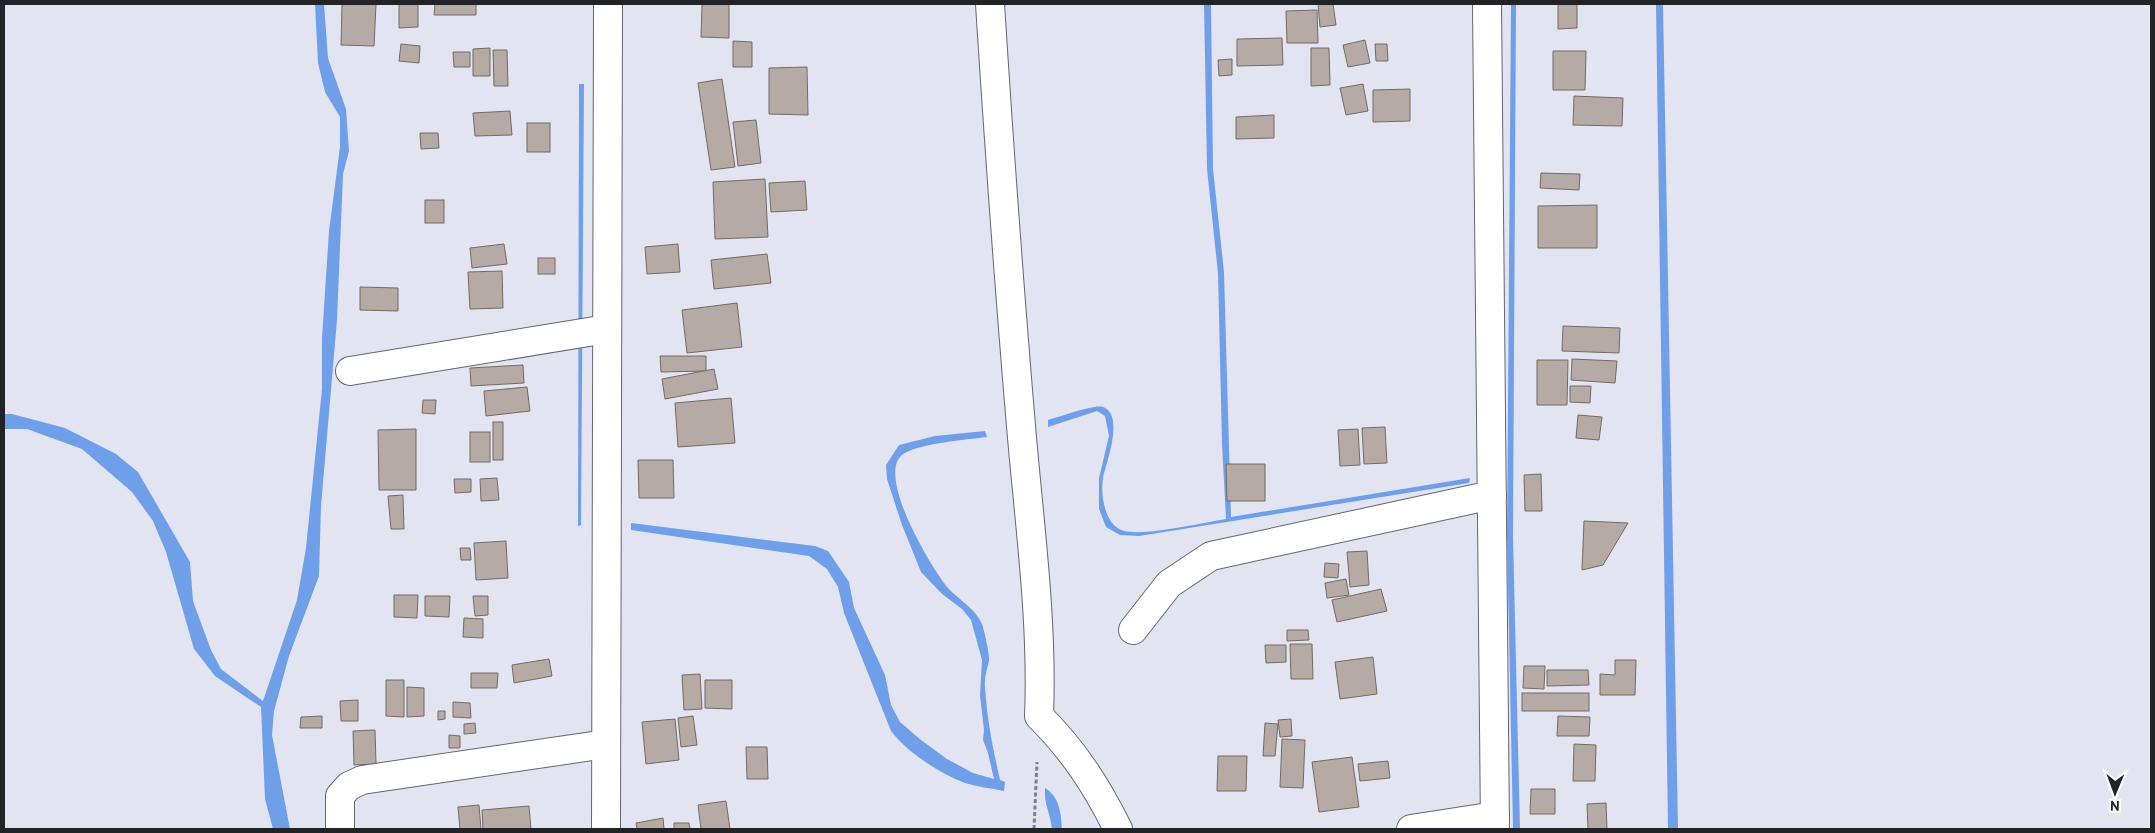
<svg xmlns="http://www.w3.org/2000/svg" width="2155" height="833" font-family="Overpass,sans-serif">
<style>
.water{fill:#709fe9}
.building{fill:#b6aaa5;stroke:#756965}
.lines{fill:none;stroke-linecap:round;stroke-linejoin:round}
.minor-casing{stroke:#646670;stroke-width:30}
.path{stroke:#7e8088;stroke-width:3;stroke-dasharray:4 2.5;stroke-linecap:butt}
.minor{stroke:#fff;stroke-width:28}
</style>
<rect width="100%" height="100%" fill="#e2e5f1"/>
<g class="water">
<polygon points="315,4 324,4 328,58 346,109 349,151 343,174 337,320 321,506 319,576 289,656 274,711 272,735 290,829 273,829 265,799 261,707 215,676 194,649 166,552 153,521 132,492 82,449 27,429 4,429 4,414 12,414 65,428 116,454 138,472 190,562 193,601 211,650 221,669 263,701 297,600 306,548 322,389 322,338 329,231 340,147 340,117 325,92 318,63"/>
<path d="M1204 4H1211L1213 169 1224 272 1231 517 1470 478 1469 483 1139 536 1120 535 1106 527 1099 509V478L1109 436 1105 416 1097 411 1048 427V420C1059 417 1095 404 1103 407 1125 415 1106 463 1103 478 1100 495 1105 526 1124 531 1146 536 1201 523 1226 519L1222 444 1218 273 1207 169Z"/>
<polygon points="1511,4 1516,4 1513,536 1520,829 1513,829 1507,536"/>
<polygon points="1656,4 1663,4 1678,829 1668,829"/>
<polygon points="579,84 584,84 581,525 578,526"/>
<path d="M985 431 987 437C965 440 923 443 905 453 872 470 932 569 948 588 959 600 976 609 982 624 984 629 990 656 989 661 987 670 984 677 985 687 987 719 993 749 1000 780L1005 782 1004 791C991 788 977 787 965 783 939 773 908 753 891 731L844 613 838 587 827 569 809 556 631 530V523L815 546 828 551 849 582 854 608 885 675 891 705 900 722 921 740 947 759 973 773 994 779 988 753 983 740 984 730 980 695 982 660 971 620 962 609 942 594 921 572 902 525 887 479 886 465 899 445 935 436Z"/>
<path d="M1045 788C1060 797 1061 814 1062 829H1052C1050 811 1044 806 1045 788Z"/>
</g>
<g class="building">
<polygon points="342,4 376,4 374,46 341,45"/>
<polygon points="399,4 418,4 418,27 399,28"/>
<polygon points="435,4 476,4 476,15 434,15"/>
<polygon points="702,4 729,4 729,38 701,37"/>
<polygon points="1318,4 1333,4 1336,25 1320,27"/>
<polygon points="1558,4 1577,4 1577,28 1558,29"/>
<polygon points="1317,10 1318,43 1287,43 1286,11"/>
<polygon points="1282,38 1283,65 1237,66 1237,39"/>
<polygon points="1365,40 1370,63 1348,67 1343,45"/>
<polygon points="733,41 752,42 752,67 733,67"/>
<polygon points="401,44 420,46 419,63 399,61"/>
<polygon points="1375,44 1387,44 1388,61 1376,61"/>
<polygon points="490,48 490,76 473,76 473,49"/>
<polygon points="1311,48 1329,48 1330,85 1311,86"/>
<polygon points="493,50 507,50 508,86 494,86"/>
<polygon points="1553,51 1586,51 1585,90 1553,90"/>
<polygon points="453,52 470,52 470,67 454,67"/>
<polygon points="1232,59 1232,75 1219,76 1218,60"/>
<polygon points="807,67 808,115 769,114 769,68"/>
<polygon points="722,79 735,167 711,170 698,83"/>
<polygon points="1363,84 1368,111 1346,115 1340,88"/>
<polygon points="1410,89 1410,121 1373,122 1373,90"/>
<polygon points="1574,96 1623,98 1622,126 1573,125"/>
<polygon points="510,111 512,135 475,136 473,113"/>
<polygon points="1274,115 1274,138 1236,139 1236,117"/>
<polygon points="756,120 761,163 738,166 733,122"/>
<rect x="527" y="123" width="23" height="29"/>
<polygon points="420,133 438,133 439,148 421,149"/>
<polygon points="1541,173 1580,174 1579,190 1540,188"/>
<polygon points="765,179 768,237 715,239 713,182"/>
<polygon points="805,181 807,210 771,212 769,183"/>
<rect x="425" y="200" width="19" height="23"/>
<polygon points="1597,205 1597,248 1538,248 1538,206"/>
<polygon points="504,244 507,264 472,268 470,248"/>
<polygon points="678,244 680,272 647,274 645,247"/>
<polygon points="767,254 771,283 714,289 711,260"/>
<rect x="538" y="258" width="17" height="16"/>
<polygon points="502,271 503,308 470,309 468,272"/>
<polygon points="360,287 398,288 398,311 360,310"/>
<polygon points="737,303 742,347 687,353 682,310"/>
<polygon points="1563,326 1620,328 1619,353 1562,351"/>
<polygon points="660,356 706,356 706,371 661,372"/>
<polygon points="1572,359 1617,361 1615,383 1571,380"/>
<polygon points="1537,360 1568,360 1567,405 1537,405"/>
<polygon points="523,365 524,383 471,386 470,368"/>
<polygon points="714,369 718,389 665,399 662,379"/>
<polygon points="1570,386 1591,386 1590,403 1570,402"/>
<polygon points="527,387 530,411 486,416 484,391"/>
<polygon points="731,398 735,443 678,447 675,403"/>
<polygon points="423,400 436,400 435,414 422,413"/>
<polygon points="1578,415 1602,417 1599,440 1576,438"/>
<rect x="493" y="422" width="10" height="38"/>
<polygon points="1385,427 1387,463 1364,464 1362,428"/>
<polygon points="416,429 416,490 379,490 378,430"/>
<polygon points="1358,429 1360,465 1340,466 1338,430"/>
<rect x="470" y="432" width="20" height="30"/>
<polygon points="638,460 673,460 674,498 639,498"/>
<polygon points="1226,464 1265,464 1265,501 1227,501"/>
<polygon points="1541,474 1542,511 1525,511 1524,475"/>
<polygon points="497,478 499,500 481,501 480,479"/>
<polygon points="454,479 471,479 471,492 455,493"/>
<polygon points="403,495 404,529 391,529 388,496"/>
<polygon points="1584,521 1628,523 1603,565 1582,570"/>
<polygon points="506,541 508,578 476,580 474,543"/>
<polygon points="460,548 470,548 471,560 461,560"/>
<polygon points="1367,551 1369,585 1350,587 1347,552"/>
<polygon points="1325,563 1339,564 1338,578 1324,577"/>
<polygon points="1346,579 1349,595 1327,598 1325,583"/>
<polygon points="1381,589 1387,611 1337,622 1332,600"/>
<polygon points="394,595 418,595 417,618 394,617"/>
<polygon points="425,596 450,596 449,617 425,616"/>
<polygon points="473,596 488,596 488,615 475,616"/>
<polygon points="464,618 483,619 483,638 463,637"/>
<polygon points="1287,630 1308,630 1309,640 1287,641"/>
<polygon points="1290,644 1312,644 1313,679 1291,679"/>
<polygon points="1265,645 1286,645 1286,662 1266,663"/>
<polygon points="1373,657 1377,694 1340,699 1335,662"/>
<polygon points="549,659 552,676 514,683 512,665"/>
<polygon points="1615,660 1636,660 1635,695 1600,695 1600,674 1615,675"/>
<polygon points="1524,666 1545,666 1544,689 1523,688"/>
<polygon points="1547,670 1588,670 1589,685 1547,686"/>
<polygon points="471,673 498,673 497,688 471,688"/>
<polygon points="700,674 702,709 684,710 682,675"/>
<polygon points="386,680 404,680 404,717 386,716"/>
<polygon points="705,680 732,680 732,709 705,708"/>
<polygon points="407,687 424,688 424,716 407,717"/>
<rect x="1522" y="693" width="67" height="18"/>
<polygon points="358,700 358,721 341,721 340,701"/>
<polygon points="453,702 470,703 471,718 453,717"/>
<polygon points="438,711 445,711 445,719 438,720"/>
<polygon points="322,716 322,728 300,728 301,717"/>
<polygon points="693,716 697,745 681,747 678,718"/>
<polygon points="1558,716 1590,717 1589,736 1557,736"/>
<polygon points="675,719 679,760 646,764 642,722"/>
<polygon points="1291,719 1292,736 1280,737 1278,720"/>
<polygon points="475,723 476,733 464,734 464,724"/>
<polygon points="1265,723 1278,724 1275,756 1263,756"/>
<polygon points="375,730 376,764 354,765 353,731"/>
<polygon points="449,735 460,736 460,748 449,748"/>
<polygon points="1282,739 1305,740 1303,788 1280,787"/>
<polygon points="1574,744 1596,745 1595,781 1573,781"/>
<polygon points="746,747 767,747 768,779 747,779"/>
<polygon points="1218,756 1247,756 1246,791 1217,791"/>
<polygon points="1352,757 1359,807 1319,812 1312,762"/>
<polygon points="1388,761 1390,778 1360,781 1358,764"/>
<polygon points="1531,789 1555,789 1555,814 1530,814"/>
<polygon points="726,801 730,829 701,829 698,805"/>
<polygon points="1606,803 1607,829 1588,829 1587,804"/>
<polygon points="479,805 481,829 460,829 458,807"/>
<polygon points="529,806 531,829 483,829 482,810"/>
<polygon points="663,818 664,829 637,829 636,823"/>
<polygon points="674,823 689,823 690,829 674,829"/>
</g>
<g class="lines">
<defs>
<g id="minor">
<path d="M990 4C999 145 1009 285 1021 426 1029 522 1043 620 1039 716 1074 751 1096 785 1118 829"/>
<polyline points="1487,4 1495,829"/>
<polyline points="350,371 607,329"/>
<polyline points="1133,630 1169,584 1211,556 1492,495"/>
<polyline points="340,829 340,796 349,786 362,780 606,744"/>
<polyline points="606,829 608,4"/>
<polyline points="1411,829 1495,816"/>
</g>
</defs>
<use href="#minor" class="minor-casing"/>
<polyline class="path" points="1034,829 1037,762"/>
<use href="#minor" class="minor"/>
</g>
<rect width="2155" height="833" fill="none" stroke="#222327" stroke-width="10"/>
<g transform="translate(2115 793) rotate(181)" stroke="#ffffff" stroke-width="4" paint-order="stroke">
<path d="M0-4L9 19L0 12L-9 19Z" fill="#222327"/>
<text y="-8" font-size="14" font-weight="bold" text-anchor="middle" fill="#222327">N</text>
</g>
</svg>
